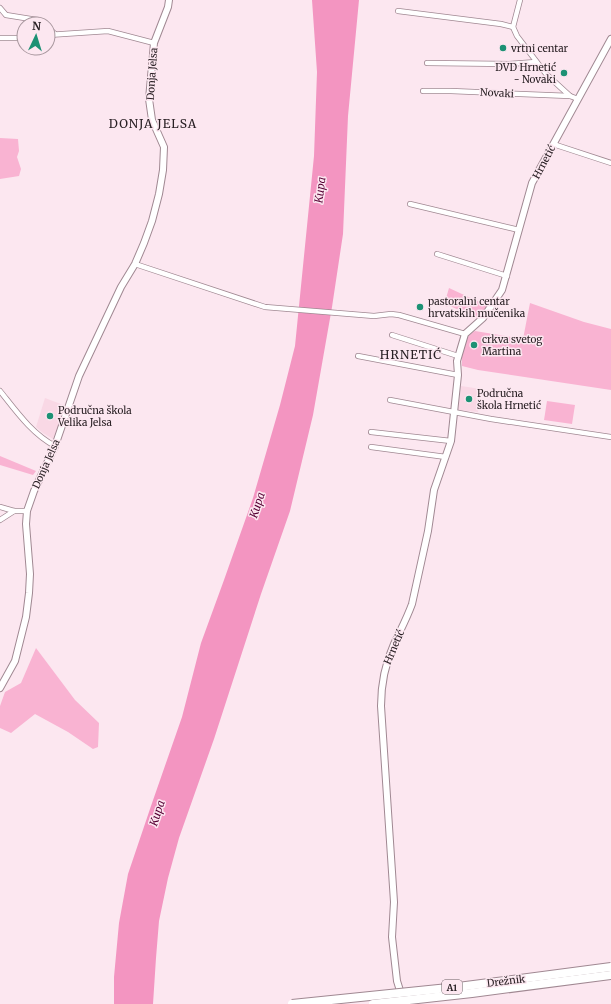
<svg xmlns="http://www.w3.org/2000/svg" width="611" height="1004" font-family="Merriweather,serif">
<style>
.built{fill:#f9d8e5}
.green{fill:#f9b3d2}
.water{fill:#f395c1}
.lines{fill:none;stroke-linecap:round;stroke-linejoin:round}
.street-casing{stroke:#a08892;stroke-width:6}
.secondary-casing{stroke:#a08892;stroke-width:8}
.street{stroke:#fff;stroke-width:4.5}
.secondary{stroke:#fff;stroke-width:6}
.highway-bridge-casing{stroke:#a08892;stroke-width:10;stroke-linecap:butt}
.highway-bridge{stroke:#fff;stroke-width:8}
.poi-dot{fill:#1c9174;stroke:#fce7f0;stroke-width:1.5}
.labels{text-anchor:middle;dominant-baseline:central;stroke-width:3;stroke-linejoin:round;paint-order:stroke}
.shield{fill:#fce7f0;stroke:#685c61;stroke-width:1}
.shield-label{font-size:9px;font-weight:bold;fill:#292024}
.poi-label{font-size:10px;fill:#292024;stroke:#fce7f0;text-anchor:start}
.street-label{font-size:10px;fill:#292024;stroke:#fce7f0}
.water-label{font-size:11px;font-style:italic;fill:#560034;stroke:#fce7f0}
.quarter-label{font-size:12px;letter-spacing:1px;fill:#292024;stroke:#fce7f0}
</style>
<rect width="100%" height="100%" fill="#fce7f0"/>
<g class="built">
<polygon points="461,386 481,389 478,412 458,410"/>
<polygon points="45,398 66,406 53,439 43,433 36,427"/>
</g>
<g class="green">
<polygon points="0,138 18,139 19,151 17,157 21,169 19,176 0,179"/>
<polygon points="449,288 488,306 476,318 448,305 447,307 444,305"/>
<path d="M530 303 584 322 611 329V390L478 370 462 366C462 352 462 338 475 331L523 339Z"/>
<polygon points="547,401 575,405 572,424 544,420"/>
<polygon points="0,456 36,471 33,475 0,465"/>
<polygon points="36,648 75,700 99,723 98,747 93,749 68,732 35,714 11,733 0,728 0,706 5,692 21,683"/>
</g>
<polygon class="water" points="312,0 359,0 348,116 343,234 332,307 313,415 290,511 261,594 214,739 179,838 168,878 159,921 156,958 153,1004 114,1004 114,977 119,923 128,874 151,806 182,717 201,643 224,580 253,498 280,405 295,346 314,156 317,72"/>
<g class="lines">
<defs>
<g id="street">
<polyline points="520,0 513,27 517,36 546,74 570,96 578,99"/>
<polyline points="0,8 6,15 37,20 42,24"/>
<polyline points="398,11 501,24 513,27"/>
<polyline points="48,28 55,34"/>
<polyline points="48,35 108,31 154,43"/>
<polyline points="0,38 24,38"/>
<polyline points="427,63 509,64 536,62"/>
<polyline points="423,91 451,91 570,96"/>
<polyline points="553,144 611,163"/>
<polyline points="410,204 519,230"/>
<polyline points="437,254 507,276"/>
<polyline points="135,264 265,307 374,316 391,314 399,315 465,334"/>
<polyline points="392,335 458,356"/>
<polyline points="358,356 458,375"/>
<path d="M0 391C16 411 32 434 55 446"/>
<polyline points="390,400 491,419 611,437"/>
<polyline points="371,432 451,441"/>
<polyline points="371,447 446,457"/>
<polyline points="0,507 14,511 27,511"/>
<polyline points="0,520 14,511"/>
</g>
<g id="secondary">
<polyline points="0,688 15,661 26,617 29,593 30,574 26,524 27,511 34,491 55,446 79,376 121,287 135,264 144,243 152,221 159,194 163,170 164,147 152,120 149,99 154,43 168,7 169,0"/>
<path d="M402 997 397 981 392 937 394 902 381 706C381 685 385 664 394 644 400 631 407 618 412 604L428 531 434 490 451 441 458 375 457 361 465 334 483 318 502 290 532 183 611 39"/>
</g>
</defs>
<use href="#street" class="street-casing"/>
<use href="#secondary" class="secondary-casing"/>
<use href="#street" class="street"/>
<use href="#secondary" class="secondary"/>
<defs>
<g id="highway-bridge">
<polyline points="292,1004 458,987 611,967"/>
<polyline points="373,1004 472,993 611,975"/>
</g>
</defs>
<use href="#highway-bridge" class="highway-bridge-casing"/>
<use href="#highway-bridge" class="highway-bridge"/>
</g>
<g class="poi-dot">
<circle cx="503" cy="48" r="4"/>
<circle cx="564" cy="73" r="4"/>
<circle cx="420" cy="307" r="4"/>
<circle cx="474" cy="345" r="4"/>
<circle cx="469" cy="399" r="4"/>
<circle cx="50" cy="416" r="4"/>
</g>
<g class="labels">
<rect class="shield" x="442" y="980" width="20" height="14" rx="3"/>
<g class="shield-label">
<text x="452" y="987">A1</text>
</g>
<g class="poi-label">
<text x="511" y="48">vrtni centar</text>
<text x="556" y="67" text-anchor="end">DVD Hrnetić<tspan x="556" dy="12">- Novaki</tspan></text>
<text x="428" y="301">pastoralni centar<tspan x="428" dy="12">hrvatskih mučenika</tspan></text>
<text x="482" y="339">crkva svetog<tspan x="482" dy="12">Martina</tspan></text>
<text x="477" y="393">Područna<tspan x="477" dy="12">škola Hrnetić</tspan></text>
<text x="58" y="410">Područna škola<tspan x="58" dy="12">Velika Jelsa</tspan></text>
</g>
<g class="street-label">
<text transform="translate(152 74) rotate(-86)">Donja Jelsa</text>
<text transform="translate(497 93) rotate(3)">Novaki</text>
<text transform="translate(544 162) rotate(-62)">Hrnetić</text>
<text transform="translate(46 464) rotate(-66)">Donja Jelsa</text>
<text transform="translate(394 647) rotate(-67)">Hrnetić</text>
<text transform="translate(506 981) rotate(-7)">Drežnik</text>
</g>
<g class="water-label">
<text transform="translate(320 190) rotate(-83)">Kupa</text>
<text transform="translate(257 505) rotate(-72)">Kupa</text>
<text transform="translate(157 813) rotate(-72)">Kupa</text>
</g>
<g class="quarter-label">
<text x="153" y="123">DONJA JELSA</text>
<text x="411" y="354">HRNETIĆ</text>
</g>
</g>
<g transform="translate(36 36) rotate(4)"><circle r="19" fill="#fce7f0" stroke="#a8979e"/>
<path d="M0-3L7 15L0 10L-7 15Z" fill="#1c9174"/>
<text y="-6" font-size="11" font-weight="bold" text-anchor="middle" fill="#292024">N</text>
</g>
</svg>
